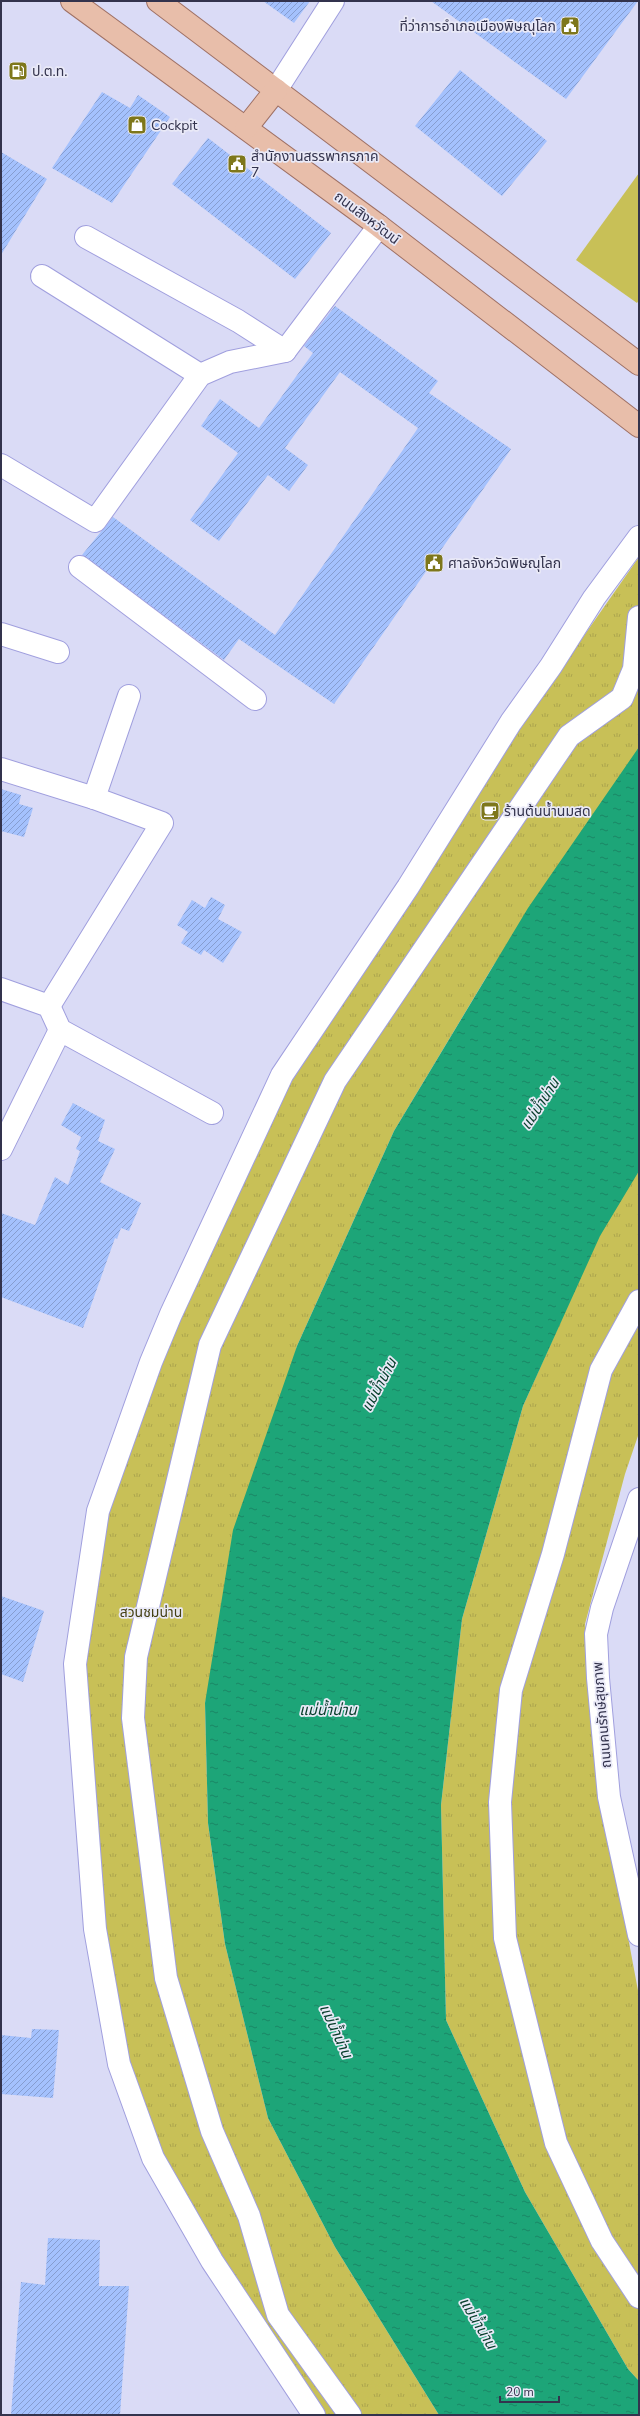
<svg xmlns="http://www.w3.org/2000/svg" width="640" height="2416" font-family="'Nunito Sans','Noto Sans Thai',sans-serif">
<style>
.grass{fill:#c8c057}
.park{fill:url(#park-tufts)}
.water{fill:url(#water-ripples)}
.building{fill:url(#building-hatch)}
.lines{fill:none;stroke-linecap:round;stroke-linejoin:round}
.street-casing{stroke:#a09fde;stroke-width:24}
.secondary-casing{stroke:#a09fde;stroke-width:24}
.primary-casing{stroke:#9f7165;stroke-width:24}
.street{stroke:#fff;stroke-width:22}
.secondary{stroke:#fff;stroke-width:22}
.primary{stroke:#e8beaa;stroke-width:22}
.labels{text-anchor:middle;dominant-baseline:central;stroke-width:3.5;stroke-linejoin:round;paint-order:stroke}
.poi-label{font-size:14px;fill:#33334d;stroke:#e9e9f7;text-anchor:start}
.street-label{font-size:14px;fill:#33334d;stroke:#e9e9f7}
.park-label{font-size:14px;fill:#454114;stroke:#e9e9f7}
.water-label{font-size:15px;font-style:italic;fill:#073e2b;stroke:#e9e9f7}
</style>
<defs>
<pattern id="park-tufts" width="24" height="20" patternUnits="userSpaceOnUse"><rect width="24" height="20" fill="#c8c057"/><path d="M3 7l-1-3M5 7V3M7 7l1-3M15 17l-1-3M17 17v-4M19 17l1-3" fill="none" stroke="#aca54d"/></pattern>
<pattern id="water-ripples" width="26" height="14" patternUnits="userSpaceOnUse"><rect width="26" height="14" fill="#1da578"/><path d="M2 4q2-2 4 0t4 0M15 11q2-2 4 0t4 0" fill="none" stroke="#1a8765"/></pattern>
<pattern id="building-hatch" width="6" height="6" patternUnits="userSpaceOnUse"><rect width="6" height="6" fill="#a4c1fd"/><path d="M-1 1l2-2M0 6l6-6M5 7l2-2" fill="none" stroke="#869dcf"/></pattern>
</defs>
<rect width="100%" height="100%" fill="#dadbf6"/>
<polygon class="grass" points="639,173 639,300 637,303 576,260"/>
<g class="park">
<polygon points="639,557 639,764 493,966 394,1131 297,1346 205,1703 208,1823 225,1944 268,2118 335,2247 439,2415 314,2415 212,2261 119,2064 75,1664 102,1498 282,1075 408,887"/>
<polygon points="639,1158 639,1433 625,1474 585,1624 611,1846 639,1996 639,2381 628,2369 525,2192 446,2020 441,1805 462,1619 523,1406 611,1209"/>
</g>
<polygon class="water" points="639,747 639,1171 600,1236 523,1406 462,1619 441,1805 446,2020 525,2192 628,2369 639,2381 639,2415 439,2415 335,2247 268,2118 225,1944 208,1823 205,1703 233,1530 297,1346 394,1131 528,908"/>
<g class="building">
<polygon points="263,1 310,1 294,23"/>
<polygon points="431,1 638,1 566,99"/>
<polygon points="460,70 547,141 502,196 415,126"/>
<polygon points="102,92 130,108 138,95 170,117 112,203 52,168"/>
<polygon points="208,138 331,233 295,279 172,184"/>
<polygon points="1,152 47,179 1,255"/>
<polygon points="335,306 438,381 429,393 511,449 334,704 239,639 224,660 82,555 113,517 275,635 418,428 340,372 285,448 308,465 289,491 268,475 219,541 190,520 238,453 201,426 220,399 259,428 313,353 304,346"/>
<polygon points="1,789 21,795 19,804 33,808 24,837 1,831"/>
<polygon points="211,897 225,905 218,919 242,932 223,963 204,950 201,955 181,943 188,932 177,925 192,900 205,908"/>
<polygon points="73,1103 105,1120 98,1141 115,1149 100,1182 141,1203 129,1231 121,1228 117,1239 115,1238 83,1328 1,1297 1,1213 35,1225 55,1177 68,1185 80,1151 76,1149 81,1137 61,1125"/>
<polygon points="1,1596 44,1611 23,1682 1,1674"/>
<polygon points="32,2029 59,2030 53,2098 1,2094 1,2035 31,2038"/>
<polygon points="48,2238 100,2240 99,2286 129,2286 120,2415 11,2415 21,2282 45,2285"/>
</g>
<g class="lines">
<defs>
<g id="street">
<polyline points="276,90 333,1"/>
<polyline points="86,237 238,321 285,351"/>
<polyline points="42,276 200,375"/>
<polyline points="1,465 95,521 200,375 230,362 285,351 379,226"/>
<polyline points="80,567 255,699"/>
<polyline points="1,634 58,652"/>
<polyline points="1,769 94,798 162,823 49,1006"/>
<polyline points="94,798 129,696"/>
<polyline points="1,989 49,1006 60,1030 212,1113"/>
<polyline points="1,1149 60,1030"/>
<polyline points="639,1301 601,1370 553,1554 511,1690 500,1802 505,1938 556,2143 602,2241 639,2297"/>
<polyline points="314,2415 212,2261 153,2158 119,2064 95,1929 75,1664 98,1511 151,1362 171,1314 282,1075 408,887 511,722 551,666 594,598 639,537"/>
<polyline points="350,2415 278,2315 249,2216 212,2131 166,1978 133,1718 136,1657 210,1345 335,1081 569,736 622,698 634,669 639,617"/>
</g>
<polyline id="secondary" points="639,1499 602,1608 596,1634 598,1678 609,1797 639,1935"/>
<g id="primary">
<polyline points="72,1 379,226 639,426"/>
<polyline points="158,1 639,364"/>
<polyline points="246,128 276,90"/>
</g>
</defs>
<use href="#street" class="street-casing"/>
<use href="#secondary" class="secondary-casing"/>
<use href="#primary" class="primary-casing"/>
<use href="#street" class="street"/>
<use href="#secondary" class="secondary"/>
<use href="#primary" class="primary"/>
</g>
<defs>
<symbol id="civic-square" viewBox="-11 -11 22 22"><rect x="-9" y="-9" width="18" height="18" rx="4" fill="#7e771b" stroke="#e9e9f7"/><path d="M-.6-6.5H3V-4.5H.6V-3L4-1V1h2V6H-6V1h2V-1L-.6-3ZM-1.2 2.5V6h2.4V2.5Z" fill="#fff"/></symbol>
<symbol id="fuel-square" viewBox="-11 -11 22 22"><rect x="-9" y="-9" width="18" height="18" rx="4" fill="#7e771b" stroke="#e9e9f7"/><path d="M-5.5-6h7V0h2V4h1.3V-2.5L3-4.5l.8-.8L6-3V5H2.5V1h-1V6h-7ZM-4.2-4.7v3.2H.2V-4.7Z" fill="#fff"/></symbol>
<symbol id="shop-square" viewBox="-11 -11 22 22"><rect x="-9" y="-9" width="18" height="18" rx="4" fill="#7e771b" stroke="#e9e9f7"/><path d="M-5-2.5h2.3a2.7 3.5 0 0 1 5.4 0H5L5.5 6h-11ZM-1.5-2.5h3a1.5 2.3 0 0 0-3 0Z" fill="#fff"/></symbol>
<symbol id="cafe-square" viewBox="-11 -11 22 22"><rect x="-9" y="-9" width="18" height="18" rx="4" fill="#7e771b" stroke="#e9e9f7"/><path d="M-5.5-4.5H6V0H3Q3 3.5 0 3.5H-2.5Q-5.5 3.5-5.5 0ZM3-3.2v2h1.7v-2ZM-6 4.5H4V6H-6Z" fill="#fff"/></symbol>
</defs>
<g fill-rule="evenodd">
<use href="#civic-square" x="559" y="15" width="22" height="22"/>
<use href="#fuel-square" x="7" y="60" width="22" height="22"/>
<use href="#shop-square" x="126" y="114" width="22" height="22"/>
<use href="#civic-square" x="226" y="153" width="22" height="22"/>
<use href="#civic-square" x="423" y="552" width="22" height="22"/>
<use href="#cafe-square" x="479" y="800" width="22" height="22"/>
</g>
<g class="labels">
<g class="poi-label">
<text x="556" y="26" text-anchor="end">ที่ว่าการอำเภอเมืองพิษณุโลก</text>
<text x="32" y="71">ป.ต.ท.</text>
<text x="151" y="125">Cockpit</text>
<text x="251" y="156">สำนักงานสรรพากรภาค<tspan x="251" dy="16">7</tspan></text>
<text x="448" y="563">ศาลจังหวัดพิษณุโลก</text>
<text x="504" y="811">ร้านต้นน้ำนมสด</text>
</g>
<g class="street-label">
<text transform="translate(367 218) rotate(37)">ถนนสิงหวัฒน์</text>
<text transform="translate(602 1715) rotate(-95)">ถนนคนรักษ์สุขภาพ</text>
</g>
<g class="park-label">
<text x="151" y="1612">สวนชมน่าน</text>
</g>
<g class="water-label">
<text transform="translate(540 1104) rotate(-57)">แม่น้ำน่าน</text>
<text transform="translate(379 1385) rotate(-62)">แม่น้ำน่าน</text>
<text x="328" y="1710">แม่น้ำน่าน</text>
<text transform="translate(336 2031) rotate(65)">แม่น้ำน่าน</text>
<text transform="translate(478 2323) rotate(59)">แม่น้ำน่าน</text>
</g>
</g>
<rect width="640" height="2416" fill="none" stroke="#33334d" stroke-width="4"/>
<path d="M500 2396v6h59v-6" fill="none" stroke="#33334d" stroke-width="2"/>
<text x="506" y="2396" font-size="12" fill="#33334d" stroke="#e9e9f7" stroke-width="3" paint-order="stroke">20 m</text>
</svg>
